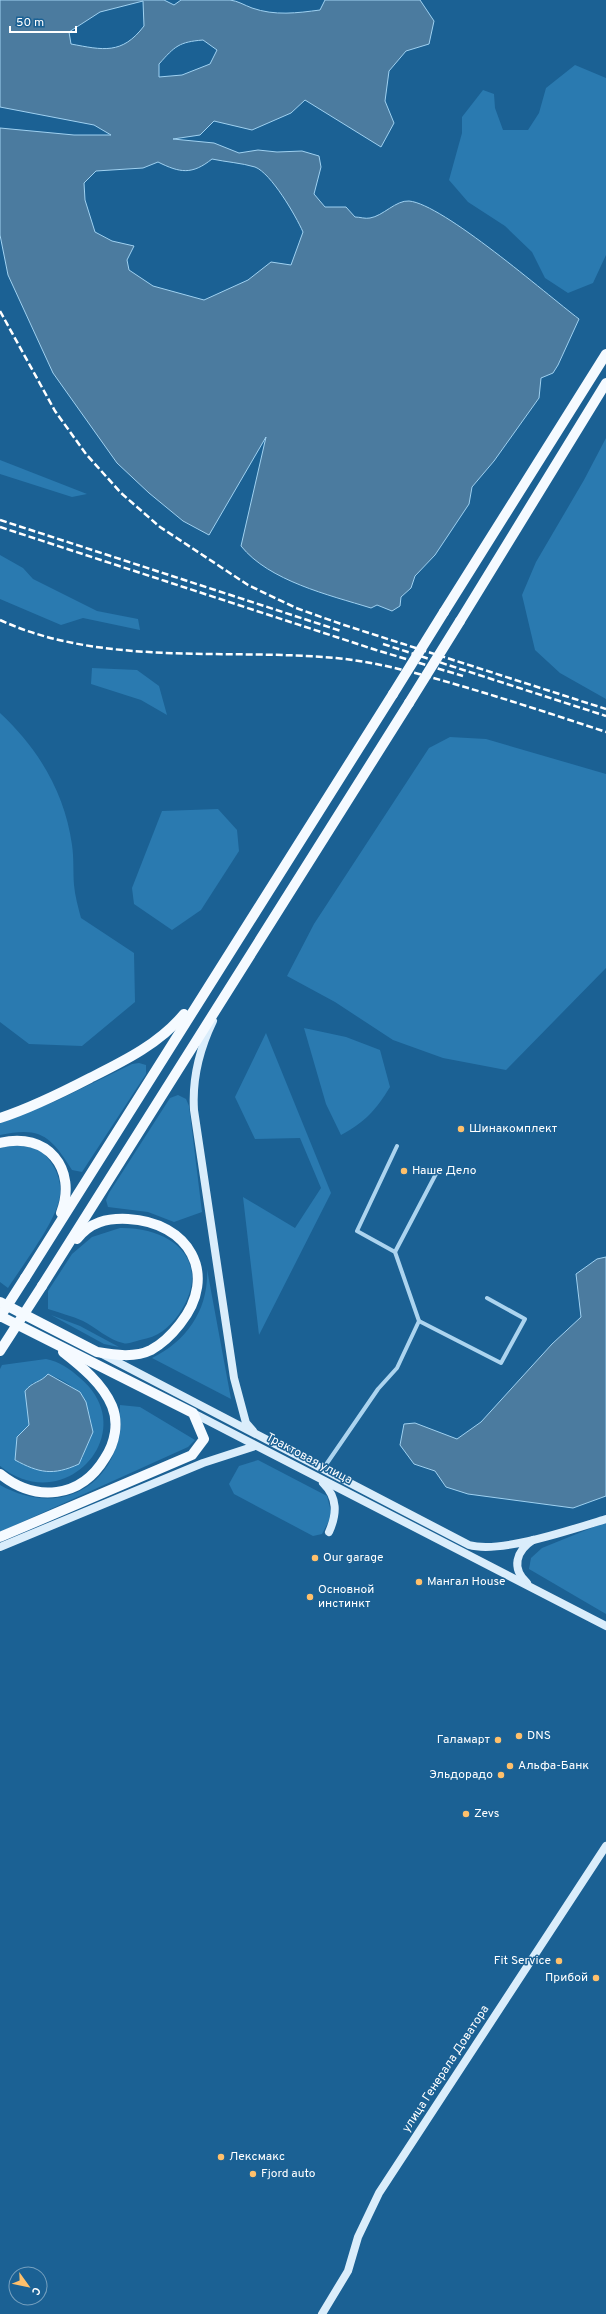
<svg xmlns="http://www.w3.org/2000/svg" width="606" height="2314" font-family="Overpass,sans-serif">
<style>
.green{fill:#2a7ab0;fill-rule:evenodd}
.water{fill:#4b7b9f;stroke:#9fd1f1;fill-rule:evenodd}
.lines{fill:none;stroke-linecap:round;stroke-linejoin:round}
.street{stroke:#acd4ef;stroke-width:4}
.secondary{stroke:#daedfb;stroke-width:8}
.primary{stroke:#f5faff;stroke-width:10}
.rail{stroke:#fff;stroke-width:2.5;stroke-dasharray:7 3;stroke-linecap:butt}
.primary-bridge{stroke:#f5faff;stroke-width:10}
.poi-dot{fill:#ffc06b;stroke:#1b6194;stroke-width:1.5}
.labels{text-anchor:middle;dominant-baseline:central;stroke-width:3;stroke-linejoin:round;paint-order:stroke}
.poi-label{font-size:12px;fill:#fff;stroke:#1b6194;text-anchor:start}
.street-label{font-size:12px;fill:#fff;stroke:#1b6194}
</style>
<rect width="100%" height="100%" fill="#1b6194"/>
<g class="green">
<polygon points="575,65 606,78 606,255 593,283 568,293 545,278 532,252 505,226 468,202 449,180 462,133 462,117 483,90 494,94 495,108 503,130 528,130 539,113 546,88"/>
<polygon points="606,438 606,699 560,673 535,650 522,595 536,562 584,480"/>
<polygon points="0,460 87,494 72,497 0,474"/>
<polygon points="0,555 23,568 33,579 97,611 138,619 140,630 83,618 61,625 0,599"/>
<polygon points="92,668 137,670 159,686 167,715 141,700 91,684"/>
<path d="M0 713C38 748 65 793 72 845 74 858 73 872 74 885 75 896 78 907 81 918L134 953 135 1002 82 1046 29 1044 0 1022Z"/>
<polygon points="450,737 486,739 606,774 606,968 506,1070 443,1058 393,1040 335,1002 287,976 314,924 429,748"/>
<polygon points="218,809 237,830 239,851 201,910 172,930 134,904 132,888 162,811"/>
<path d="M304 1028 346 1037 380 1050 390 1087C375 1111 366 1121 341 1135L326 1104Z"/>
<polygon points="266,1033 331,1193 259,1335 243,1197 295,1228 321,1188 300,1138 255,1139 235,1097"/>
<path d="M139 1063 146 1065V1074L82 1172 72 1170C51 1137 42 1126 0 1135V1123L56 1101 132 1064Z"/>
<polygon points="178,1095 186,1099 189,1106 202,1212 174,1222 148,1212 108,1207 106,1200 109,1193 170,1098"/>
<path d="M13 1145C34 1147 44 1148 55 1169 59 1177 61 1185 60 1195 58 1219 22 1266 8 1288L0 1282V1148Z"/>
<path d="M120 1228C173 1227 214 1262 179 1314 169 1328 158 1337 140 1340 135 1341 128 1345 123 1343 109 1340 95 1327 83 1321 72 1316 60 1313 48 1309V1291L72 1254 92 1237Z"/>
<path d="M207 1269 231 1399 152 1358C187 1341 209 1309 207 1269Z"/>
<polygon points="51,1315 80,1326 119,1347 104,1344"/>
<path d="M46 1359C60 1362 69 1368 80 1378 144 1432 64 1519 0 1466V1369L2 1365ZM48 1374C70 1383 82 1391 89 1413 92 1423 93 1431 89 1441 87 1448 83 1451 83 1458L17 1437 29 1425 32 1383 42 1381Z"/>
<path d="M120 1405 140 1407 195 1440 188 1447 0 1532V1485C50 1513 104 1497 119 1438 122 1427 119 1415 120 1405Z"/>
<polygon points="258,1460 327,1496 332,1515 322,1534 313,1536 234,1494 229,1484 239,1466"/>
<polygon points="606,1522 606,1614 529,1569 531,1558 542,1548"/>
</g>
<g class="water">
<path d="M0 0H164L174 5 181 0H230C238 1 244 5 252 8 275 16 297 13 320 10L325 0H420L434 21 429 44 406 51 389 71 385 101 394 123 381 147 305 100 291 113 252 130 214 121 200 135 173 139 214 143 239 153 258 150 277 152 302 151 319 156 321 167 314 194 325 207H346L355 217C360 217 365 219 370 218 383 216 396 200 409 201 443 204 546 294 579 319L558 365 553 373 541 378 539 398 494 461 472 487 469 504 435 555 415 576 411 588 401 597 400 606 392 611 377 605 371 608C329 595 269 581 241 546L266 437 209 535 183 521 149 493 117 463 53 373 8 275 0 235V128L74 135H111L94 125 0 107ZM143 1 144 26C122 55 103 50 71 44L69 32 100 12ZM203 40 217 50 210 64 182 75 159 77V64C175 46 179 42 203 40ZM212 159C226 162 242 163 255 167 271 173 296 216 303 232L291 265 271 262 248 280 204 300 153 286 129 270 127 260 134 246 112 241 95 232 85 200 84 183 96 171 143 168 158 162C180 173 192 175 212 159Z"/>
<polygon points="606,1257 606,1496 573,1508 468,1494 446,1487 435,1471 414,1464 400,1445 404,1424 415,1423 457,1439 481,1422 552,1344 581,1317 576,1274 597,1259"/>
<path d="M48 1374 80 1392 86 1402 93 1432 79 1464C53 1476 39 1473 15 1460L17 1437 29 1425 25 1391C33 1381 40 1383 48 1374Z"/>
</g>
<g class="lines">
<g class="street">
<polyline points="395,1252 438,1170"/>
<polyline points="419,1321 501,1363 525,1319 487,1298"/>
<polyline points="323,1469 378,1389 397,1368 419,1321 395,1252 357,1231 397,1146"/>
</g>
<g class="secondary">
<path d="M213 1021C200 1048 192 1079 194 1110L234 1378 246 1423 253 1431"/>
<path d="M102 1354 469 1545C501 1554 573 1529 606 1519"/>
<polyline points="193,1413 606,1626"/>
<path d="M323 1483C338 1498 337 1514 329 1532"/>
<polyline points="0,1547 203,1463 255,1446"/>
<path d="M527 1583C511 1568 516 1551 533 1540"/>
<polyline points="322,2314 348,2271 358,2237 379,2193 606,1846"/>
</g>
<g class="primary">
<polyline points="444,612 606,354"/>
<polyline points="460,621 606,383"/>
<path d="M0 1118C31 1108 61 1093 90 1078 124 1061 159 1044 184 1014"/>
<path d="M0 1143C47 1131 78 1169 61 1213"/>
<polyline points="25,1278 393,694"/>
<polyline points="42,1286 409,703"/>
<path d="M0 1302 97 1352C115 1355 135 1358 151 1350 162 1344 173 1333 180 1324 220 1274 188 1222 128 1219 107 1218 90 1222 77 1239"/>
<polyline points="0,1316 193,1413 204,1439 192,1455 0,1537"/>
<path d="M0 1474C36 1503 81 1498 105 1458 115 1443 119 1423 112 1406 103 1384 81 1366 63 1352"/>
</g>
<g class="rail">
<polyline points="0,311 55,411 86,454 121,493 160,527 248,585 296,608 341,624 606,709"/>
<polyline points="0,520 341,631"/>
<polyline points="0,527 376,650 463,676"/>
<path d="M0 620C102 667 227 648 336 658 376 662 413 672 451 683 503 698 555 715 606 732"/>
<polyline points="383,644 606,716"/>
</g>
<g class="primary-bridge">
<polyline points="393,694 444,612"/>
<polyline points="409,703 460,621"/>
<polyline points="0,1317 25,1278"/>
<polyline points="0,1351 42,1286"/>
</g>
</g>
<g class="poi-dot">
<circle cx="461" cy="1129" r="4"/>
<circle cx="404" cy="1171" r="4"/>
<circle cx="315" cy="1558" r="4"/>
<circle cx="419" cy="1582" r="4"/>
<circle cx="310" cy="1597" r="4"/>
<circle cx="519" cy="1736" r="4"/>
<circle cx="498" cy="1740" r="4"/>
<circle cx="510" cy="1766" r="4"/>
<circle cx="501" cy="1775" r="4"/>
<circle cx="466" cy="1814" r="4"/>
<circle cx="559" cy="1961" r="4"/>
<circle cx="596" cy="1978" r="4"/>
<circle cx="221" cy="2157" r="4"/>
<circle cx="253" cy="2174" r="4"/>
</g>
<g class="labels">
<g class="poi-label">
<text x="469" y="1129">Шинакомплект</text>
<text x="412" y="1171">Наше Дело</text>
<text x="323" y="1558">Our garage</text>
<text x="427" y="1582">Мангал House</text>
<text x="318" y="1590">Основной<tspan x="318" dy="14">инстинкт</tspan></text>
<text x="527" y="1736">DNS</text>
<text x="490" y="1740" text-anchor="end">Галамарт</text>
<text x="518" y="1766">Альфа-Банк</text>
<text x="493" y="1775" text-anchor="end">Эльдорадо</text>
<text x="474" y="1814">Zevs</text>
<text x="551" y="1961" text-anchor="end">Fit Service</text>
<text x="588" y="1978" text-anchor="end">Прибой</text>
<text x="229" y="2157">Лексмакс</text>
<text x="261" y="2174">Fjord auto</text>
</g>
<g class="street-label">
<text transform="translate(309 1459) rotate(28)">Трактовая улица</text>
<text transform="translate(446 2069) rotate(-57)">улица Генерала Доватора</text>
</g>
</g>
<g transform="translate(28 2286) rotate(123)"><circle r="19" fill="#1b6194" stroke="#76a0bf"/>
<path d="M0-3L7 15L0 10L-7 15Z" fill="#ffc06b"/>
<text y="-6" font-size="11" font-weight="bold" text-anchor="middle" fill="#ffffff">С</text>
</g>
<path d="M10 26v6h66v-6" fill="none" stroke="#ffffff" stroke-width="2"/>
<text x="16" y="26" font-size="12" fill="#ffffff" stroke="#1b6194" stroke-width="3" paint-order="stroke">50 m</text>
</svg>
